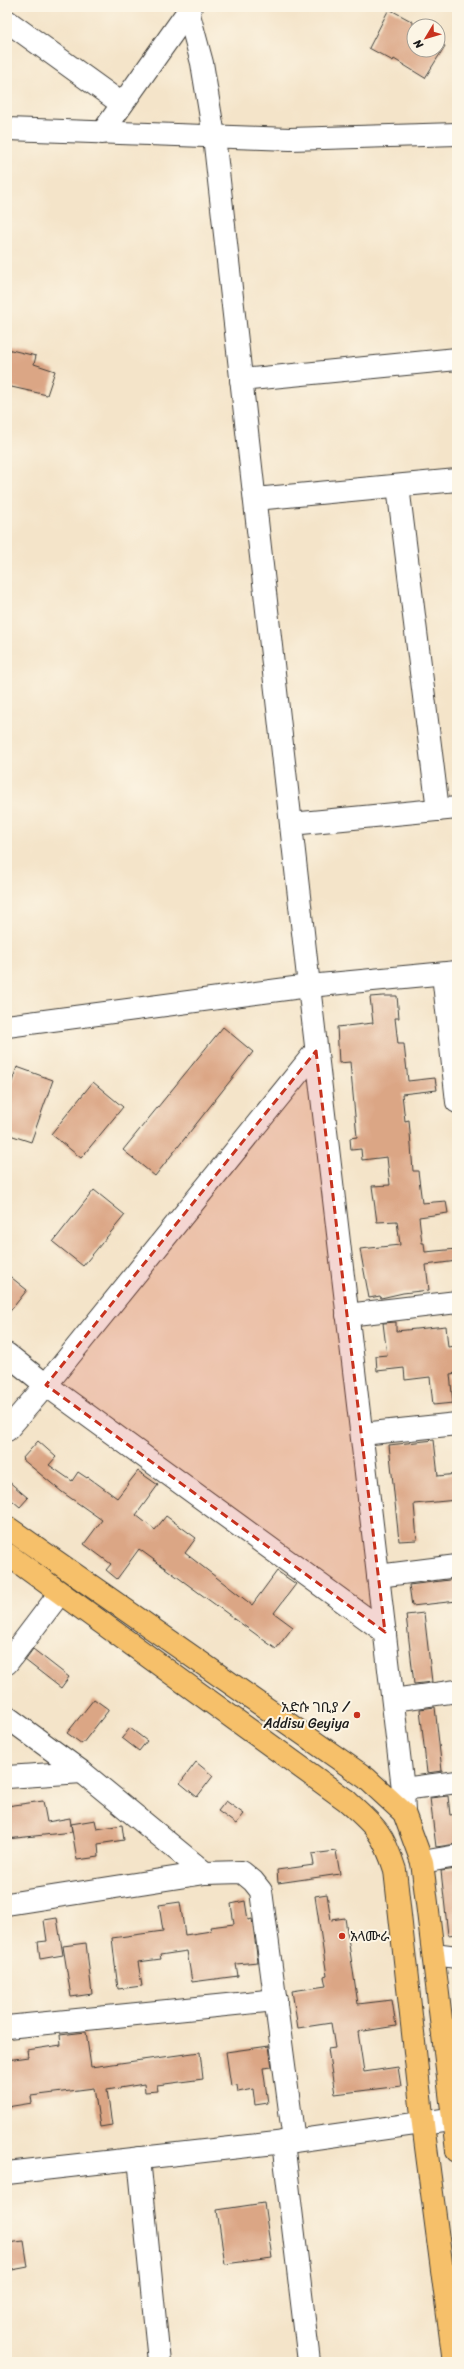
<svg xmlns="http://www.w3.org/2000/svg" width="464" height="2369" font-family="Sriracha,'Noto Sans Ethiopic',sans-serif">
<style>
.building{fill:#dba685}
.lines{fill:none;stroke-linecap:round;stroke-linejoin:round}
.minor-casing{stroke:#3c3a36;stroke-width:24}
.major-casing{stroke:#3c3a36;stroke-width:24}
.minor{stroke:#fff;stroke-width:22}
.major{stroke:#f6c06b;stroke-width:22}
.marked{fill:#c8321e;fill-opacity:0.2;stroke:#c8321e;stroke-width:3;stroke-dasharray:8 5;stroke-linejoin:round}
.poi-dot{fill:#c8321e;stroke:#fcf5e5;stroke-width:1.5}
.labels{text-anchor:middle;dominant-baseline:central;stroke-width:4;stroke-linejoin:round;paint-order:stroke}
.poi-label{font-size:14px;fill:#1c1c1c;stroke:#fcf5e5;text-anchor:end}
</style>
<rect width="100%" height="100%" fill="#fcf5e5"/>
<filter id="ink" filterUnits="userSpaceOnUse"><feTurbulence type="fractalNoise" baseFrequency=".025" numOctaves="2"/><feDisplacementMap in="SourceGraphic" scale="8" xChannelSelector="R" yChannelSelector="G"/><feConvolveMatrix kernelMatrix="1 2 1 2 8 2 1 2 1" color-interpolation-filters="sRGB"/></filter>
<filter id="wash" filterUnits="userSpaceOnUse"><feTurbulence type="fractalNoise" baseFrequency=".012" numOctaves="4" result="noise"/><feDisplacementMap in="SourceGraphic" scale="16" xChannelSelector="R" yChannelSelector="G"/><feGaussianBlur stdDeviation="0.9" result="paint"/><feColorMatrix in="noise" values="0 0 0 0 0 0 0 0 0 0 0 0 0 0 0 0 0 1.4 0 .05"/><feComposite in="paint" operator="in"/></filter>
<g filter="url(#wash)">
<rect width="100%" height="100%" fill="#f4e4c9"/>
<g id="blocks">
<g class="building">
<polygon points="389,9 413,22 414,50 438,50 438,41 445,46 425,78 394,59 393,61 369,48"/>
<polygon points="7,349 36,356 34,364 55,371 47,395 7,386"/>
<polygon points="383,996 397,996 399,1018 395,1018 398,1044 404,1044 408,1081 435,1078 437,1090 402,1094 405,1121 409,1120 413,1171 418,1171 422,1203 446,1201 448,1213 419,1217 422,1243 424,1243 425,1252 457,1249 457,1261 426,1265 429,1290 403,1293 381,1298 380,1296 369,1298 360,1249 400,1245 397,1221 377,1222 372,1186 390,1185 387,1157 362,1160 361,1149 351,1150 350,1138 357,1137 350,1062 339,1063 337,1027 373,1023 370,997"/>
<polygon points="223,1027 253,1052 155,1176 123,1150"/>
<polygon points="17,1067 53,1080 31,1142 7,1134 7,1096"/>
<polygon points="93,1082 123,1107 81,1158 51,1134"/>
<polygon points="94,1190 125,1215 83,1266 53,1242"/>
<polygon points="7,1274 27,1290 7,1315"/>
<polygon points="396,1322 396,1331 446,1326 448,1347 457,1346 457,1373 450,1374 453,1403 433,1405 430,1377 405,1380 404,1368 377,1371 376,1356 387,1355 383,1323"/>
<polygon points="434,1440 438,1476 457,1474 457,1500 414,1504 417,1540 399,1541 389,1445"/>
<polygon points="38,1441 56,1457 49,1465 72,1481 78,1472 87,1478 88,1477 117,1498 138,1471 158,1485 136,1515 155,1530 166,1516 196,1538 185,1553 252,1605 277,1571 296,1584 274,1613 293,1627 276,1649 139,1549 117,1579 106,1570 111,1564 84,1544 102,1520 62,1492 22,1459"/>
<polygon points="7,1480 28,1498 20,1507 7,1496"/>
<polygon points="457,1579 457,1601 412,1606 409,1585"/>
<polygon points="424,1613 432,1682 414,1684 406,1615"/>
<polygon points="33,1649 69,1677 61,1688 25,1660"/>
<polygon points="94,1699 108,1709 108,1711 82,1744 67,1733"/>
<polygon points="435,1707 442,1771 427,1773 420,1709"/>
<polygon points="130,1728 147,1741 139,1751 122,1738"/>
<polygon points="196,1762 213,1776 197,1797 180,1783"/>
<polygon points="448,1796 450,1815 457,1814 457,1844 436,1847 430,1798"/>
<polygon points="43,1801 47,1822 70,1818 72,1832 7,1839 7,1806"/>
<polygon points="226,1801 244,1814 236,1824 218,1811"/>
<polygon points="95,1820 97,1829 122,1825 124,1840 98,1844 99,1857 77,1860 71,1824"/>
<polygon points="336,1851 340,1874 278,1883 277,1870 314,1865 312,1854"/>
<polygon points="457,1869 457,1934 448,1935 441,1871"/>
<polygon points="327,1894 331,1920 345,1918 358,2004 392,2000 396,2026 358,2032 364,2072 398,2067 401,2086 335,2094 328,2049 335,2048 331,2023 298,2028 292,1991 326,1986 324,1977 327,1976 315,1896"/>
<polygon points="245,1901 248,1920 252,1919 258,1962 236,1964 238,1976 192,1982 187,1951 160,1955 161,1959 138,1962 142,1986 118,1989 112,1938 163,1931 159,1905 180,1902 185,1935 211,1931 210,1927 234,1924 231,1904"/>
<polygon points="57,1918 63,1955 40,1959 38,1942 47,1941 44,1920"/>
<polygon points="86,1943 92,1994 71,1997 63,1946"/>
<polygon points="86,2032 91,2067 200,2052 203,2079 157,2085 158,2091 145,2092 144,2084 107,2090 112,2125 100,2127 94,2088 31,2096 32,2103 7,2107 7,2060 28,2057 27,2050 61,2045 60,2035"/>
<polygon points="269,2046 272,2067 263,2068 268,2103 255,2105 253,2089 238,2092 237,2085 231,2086 226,2052"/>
<polygon points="264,2203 272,2258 225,2264 217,2210"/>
<polygon points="24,2241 28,2267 7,2271 7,2243"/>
</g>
</g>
</g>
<g filter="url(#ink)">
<use href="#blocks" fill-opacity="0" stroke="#3c3a36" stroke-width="1"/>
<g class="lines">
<defs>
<g id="minor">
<polyline points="187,7 202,63 214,136 309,986 403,1789 404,1813"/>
<polyline points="7,21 122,104"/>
<polyline points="7,129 290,139 457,134"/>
<polyline points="102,133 191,7"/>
<polyline points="241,380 457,359"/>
<polyline points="398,486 438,810"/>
<polyline points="255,499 457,480"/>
<polyline points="291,824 457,808"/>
<polyline points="443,974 457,1102"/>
<polyline points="7,1026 309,986 457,972"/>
<polyline points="347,1315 457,1302"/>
<polyline points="7,1354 46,1385 385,1632"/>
<polyline points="7,1430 46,1385 316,1051"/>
<polyline points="362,1434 457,1424"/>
<polyline points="378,1576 457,1566"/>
<polyline points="7,1663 60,1593"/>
<polyline points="393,1700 457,1691"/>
<polyline points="7,1717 82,1772 205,1873"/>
<polyline points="7,1777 82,1772"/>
<polyline points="403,1789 457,1782"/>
<polyline points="422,1862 457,1856"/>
<polyline points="7,1904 205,1873 242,1872 253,1881 261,1891 294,2141"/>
<polyline points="434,1954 457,1957"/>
<polyline points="7,2027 276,2000"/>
<polyline points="283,2142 309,2362"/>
<polyline points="139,2158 159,2362"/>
<polyline points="7,2173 294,2141 457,2118"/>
</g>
<g id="major">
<polyline points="7,1527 366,1778 404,1813 422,1862 457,2151"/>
<path d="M7 1554 346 1800C375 1826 383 1832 395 1870L423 2124 454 2362"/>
</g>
</defs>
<use href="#minor" class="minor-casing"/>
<use href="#major" class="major-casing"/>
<use href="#minor" class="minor"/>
<use href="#major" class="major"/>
</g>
</g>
<path class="marked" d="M316 1051 347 1315 385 1632 46 1385Z"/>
<g class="poi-dot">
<circle cx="357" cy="1715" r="4"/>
<circle cx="342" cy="1936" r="4"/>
</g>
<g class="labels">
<g class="poi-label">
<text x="349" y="1707">አድሱ ገቢያ /<tspan x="349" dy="16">Addisu Geyiya</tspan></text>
<text x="350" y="1936" text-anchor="start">አላሙራ</text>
</g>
</g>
<rect width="464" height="2369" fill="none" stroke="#fcf5e5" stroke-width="24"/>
<g transform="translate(426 38) rotate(232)"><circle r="19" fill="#fcf5e5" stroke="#a29e95"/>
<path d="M0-3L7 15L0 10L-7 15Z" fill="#c8321e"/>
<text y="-6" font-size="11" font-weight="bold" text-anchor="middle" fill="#1c1c1c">N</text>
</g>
</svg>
